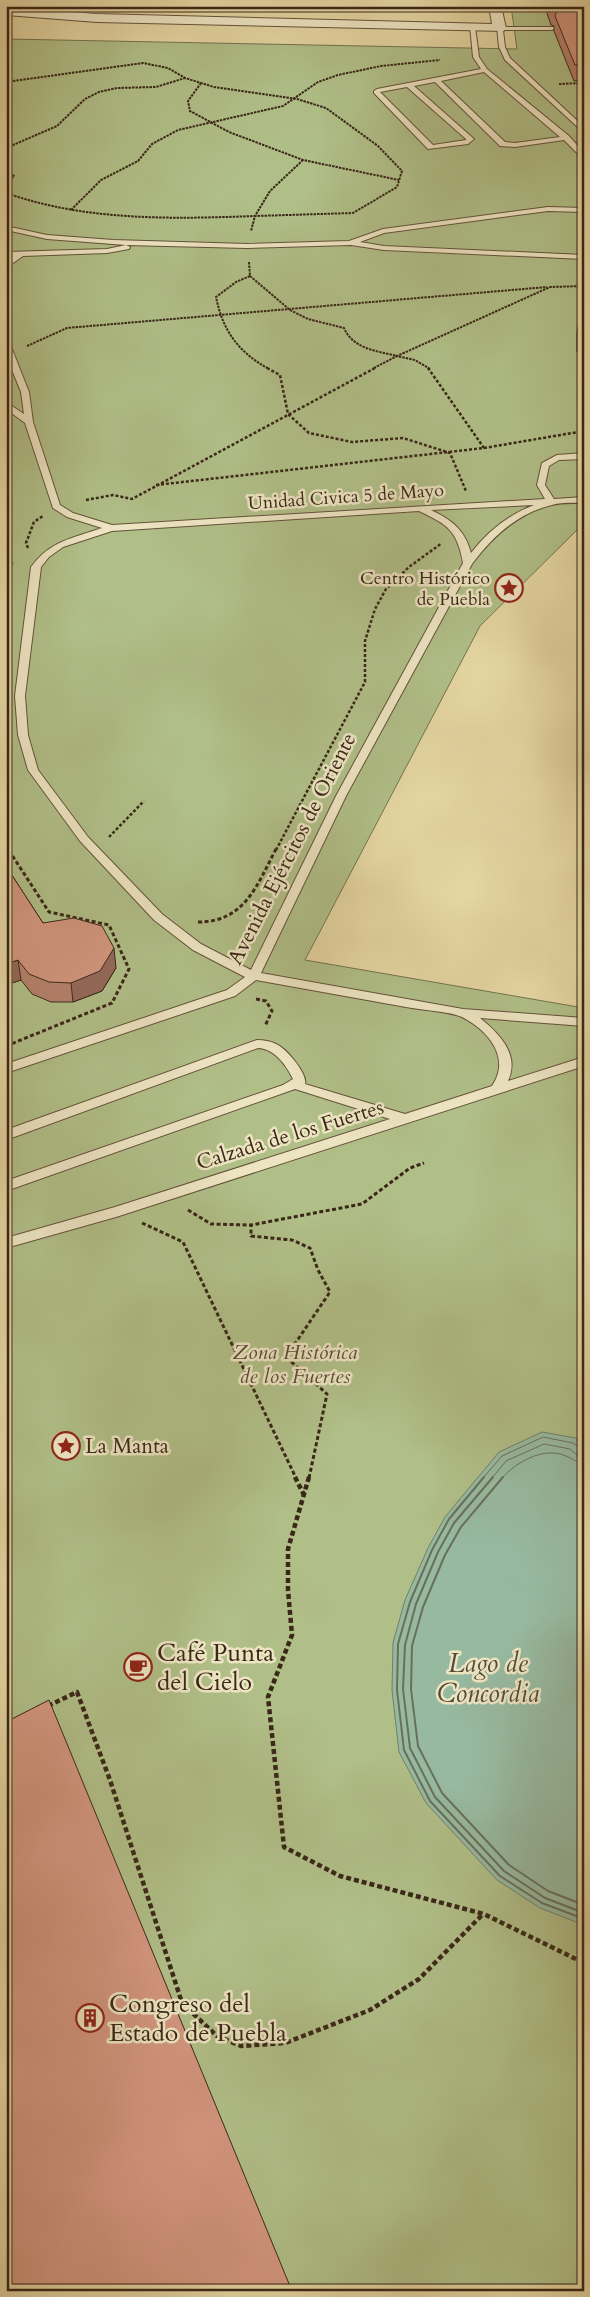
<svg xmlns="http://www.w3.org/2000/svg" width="590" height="2297" font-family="Cardo,serif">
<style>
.green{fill:#b0be87;stroke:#74724f}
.water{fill:#97b9a0;stroke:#717f69}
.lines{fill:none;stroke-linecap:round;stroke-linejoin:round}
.shore-far1{stroke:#68705c;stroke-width:1}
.shore{stroke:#68705c;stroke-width:2}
.lane-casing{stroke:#64523a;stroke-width:2}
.street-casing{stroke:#64523a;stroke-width:2}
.path-far3{stroke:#392717;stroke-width:2;stroke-dasharray:2.5 1;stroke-linecap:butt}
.path-far2{stroke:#392717;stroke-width:2.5;stroke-dasharray:3 2;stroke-linecap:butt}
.path-far1{stroke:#392717;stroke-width:3;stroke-dasharray:4 2.5;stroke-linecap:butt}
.path{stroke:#392717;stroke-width:4.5;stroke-dasharray:5 3;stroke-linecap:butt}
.lane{fill:#ede4c2;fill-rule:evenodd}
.street{fill:#ede4c2;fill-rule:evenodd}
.wall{fill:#b5806c;stroke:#392717}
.shaded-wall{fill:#936858;stroke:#392717}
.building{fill:#d2957e;stroke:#392717}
.labels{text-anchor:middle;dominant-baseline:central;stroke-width:5;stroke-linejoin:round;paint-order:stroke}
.far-street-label{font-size:18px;fill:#392717;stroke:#ede4c2}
.far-poi-label{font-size:18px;fill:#392717;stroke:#ede4c2;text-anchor:end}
.street-label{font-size:21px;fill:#392717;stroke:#ede4c2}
.park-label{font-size:21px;font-style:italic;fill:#574d33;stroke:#ede4c2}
.poi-label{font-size:21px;fill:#392717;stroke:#ede4c2;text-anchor:start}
.near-poi-label{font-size:25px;fill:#392717;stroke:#ede4c2;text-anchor:start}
.near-water-label{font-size:26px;font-style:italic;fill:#504c39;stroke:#ede4c2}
</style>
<rect width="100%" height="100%" fill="#e4d5a1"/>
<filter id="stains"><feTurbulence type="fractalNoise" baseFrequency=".004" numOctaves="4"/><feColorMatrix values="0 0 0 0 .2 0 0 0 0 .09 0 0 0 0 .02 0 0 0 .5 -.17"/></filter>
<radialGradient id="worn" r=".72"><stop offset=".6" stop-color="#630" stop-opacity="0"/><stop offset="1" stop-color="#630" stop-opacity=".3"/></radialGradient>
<polygon class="green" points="511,6 584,6 584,526 580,527 480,626 305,960 584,1008 584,2291 286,2291 6,1745 6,39 517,49"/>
<polygon class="water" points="542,1432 576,1438 584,1447 584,1925 540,1908 497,1880 426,1803 399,1752 392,1690 393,1643 405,1600 428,1548 445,1517 499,1452"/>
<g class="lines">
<g class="shore-far1">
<polyline points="483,1478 502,1456 543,1437 573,1443 584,1450"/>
<polyline points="492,1478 506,1461 544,1444 570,1449 577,1455 584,1456"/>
<path d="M502 1478C516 1462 544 1446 566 1456 573 1459 576 1462 584 1464"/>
</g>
<g class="shore">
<polyline points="484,1477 449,1519 432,1550 410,1602 398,1644 397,1690 404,1750 430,1801 500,1876 542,1903 584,1919"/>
<polyline points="493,1477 454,1523 438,1552 416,1604 405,1645 403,1689 410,1748 435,1797 504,1871 545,1898 584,1913"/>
<polyline points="503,1477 461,1527 445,1555 423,1607 412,1646 411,1689 418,1746 442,1793 509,1865 548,1891 584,1905"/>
</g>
<defs>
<g id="lane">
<path d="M470 26 475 27 479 57 487 69 569 136 584 153V160L564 140 515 147 500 146 435 82 414 86 474 139 468 144 428 149 374 93V91L377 89 481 69 473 57ZM484 72 560 137 515 143 505 142 441 81ZM407 87 466 139V140L433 145 380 92Z"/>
<polygon points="497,27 554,27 554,29 552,30 503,30 505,47 510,58 584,127 584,133 505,60 499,47"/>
<polygon points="548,207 584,208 584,212 548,211 384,233 360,242 384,246 584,255 584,259 384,250 351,245 247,248 126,245 130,247 129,249 107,253 23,256 6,268 6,262 13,256 6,256 6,252 107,249 126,245 47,239 6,230 6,226 47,235 113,240 247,244 349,241 383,229"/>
<path d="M6 342 10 344 29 392 33 422 60 505 73 513 112 525 545 499 537 485 542 463 557 455 584 453V459L559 460 549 466 545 485 554 499 584 497V503C574 503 562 502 552 505 518 513 493 536 472 564L346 796 261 973 463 1009 584 1018V1026L480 1018C500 1034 520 1055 508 1081L584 1057V1066L116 1217 6 1248V1238L115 1207 390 1119 295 1089 6 1191V1181L283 1085 293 1079C286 1065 275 1049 258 1048L6 1140V1130L257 1040C264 1040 270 1041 276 1044 286 1048 308 1074 305 1084L405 1114 492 1086C511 1058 489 1031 462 1017 448 1011 421 1010 406 1007 356 998 306 989 256 980L235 996 6 1073V1064L227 990 245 977 193 950 154 920 80 841 28 770 18 735 15 696 31 567C50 541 73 538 102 528L67 517 53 508 25 423 6 409V402L24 414 21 392 6 355ZM534 505C508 515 488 531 471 553 465 530 452 520 431 510ZM419 511C448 525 457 530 463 563L336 796 251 970 201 944 162 914 88 837 38 770 28 735 25 696 41 567 49 557 63 547 112 531Z"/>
</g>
<polygon id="street" points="489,6 501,6 506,28 504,31 97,22 6,15 6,7 97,14 492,24"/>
</defs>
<use href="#lane" class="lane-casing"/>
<use href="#street" class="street-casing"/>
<g class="path-far3">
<polyline points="6,82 143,63 168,68 185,78 214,87 297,99 326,108 378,146 402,171 397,187 353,213 255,216 251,231"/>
<polyline points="201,83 188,101 190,111 229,132 303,160 399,180"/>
<polyline points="559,84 584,83"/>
<polyline points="6,148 57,126 85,99 99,92 117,88 156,87 185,78"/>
<polyline points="6,171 14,176 6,185"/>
<path d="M6 185 12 195C90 221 174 219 255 216L270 191 303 160"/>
<polyline points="71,210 101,180 138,161 152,144 178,130 283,106 318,82 338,75 381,66 440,60"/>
<path d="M249 262 250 276 290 310 308 319 344 328C353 349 377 351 397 356L372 369"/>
<path d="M250 276 236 282 216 297C223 331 238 352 269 369"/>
<polyline points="27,346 67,328 547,287"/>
<polyline points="430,369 415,360 397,356 550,287 584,286"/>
</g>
<g class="path-far2">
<polyline points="267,368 280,375 288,414 309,433 352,442 403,438 450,453 466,491"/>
<polyline points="484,448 584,431"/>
<polyline points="156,485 484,448 428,368"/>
<polyline points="86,500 113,495 132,499 375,368"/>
<polyline points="28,548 26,543 34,522 43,516"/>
<polyline points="6,561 13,564"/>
<polyline points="109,837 144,801"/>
<polyline points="6,846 9,850"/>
<polyline points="276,850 365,682 365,641 375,609 386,589 409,567 442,543"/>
</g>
<g class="path-far1">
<path d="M198 922C245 922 257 885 276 849"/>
<polyline points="256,999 266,1001 272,1011 265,1026"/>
<polyline points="6,1046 112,1003 129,969 109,925 49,912 8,849"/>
<polyline points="188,1210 211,1224 251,1225"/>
<polyline points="142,1223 183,1242 296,1478"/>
<polyline points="309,1478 327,1394 286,1357 330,1292 318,1270 310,1248 292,1240 251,1236 251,1225 362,1204 410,1168 424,1163"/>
</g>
<g class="path">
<polyline points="295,1477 304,1495"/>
<polyline points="309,1477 288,1549 288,1590 292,1635 268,1697 284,1847 340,1876 484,1914 584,1963"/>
<polyline points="48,1706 77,1692 110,1780 182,2003 217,2036 241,2046 285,2043 370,2010 419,1979 483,1914"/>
</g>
<use href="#lane" class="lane"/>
<use href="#street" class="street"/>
</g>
<g class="wall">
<polygon points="546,6 584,6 584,80 574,81 554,31 554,26 551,25 546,10"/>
<polygon points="584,311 584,361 577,351 577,334 579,318"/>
<polygon points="6,866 43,923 116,968 102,991 73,1002 51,1002 32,994 21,980 6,985"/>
</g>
<g class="shaded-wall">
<polygon points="114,948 116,968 102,991 73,1002 71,983"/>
<polygon points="18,960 21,980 6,985 6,964"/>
</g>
<g class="building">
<polygon points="551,6 584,6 584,64 575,65 555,16 557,11 553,9"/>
<polygon points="584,311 584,342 578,334 579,318"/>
<polygon points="6,866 43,923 74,918 102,926 114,948 100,971 71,983 49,982 29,974 18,960 6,964"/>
<polygon points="49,1700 292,2291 6,2291 6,1722"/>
</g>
<defs>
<symbol id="sight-ring" viewBox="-11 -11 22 22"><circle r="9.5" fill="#ede4c2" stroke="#8f2418" stroke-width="1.5"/><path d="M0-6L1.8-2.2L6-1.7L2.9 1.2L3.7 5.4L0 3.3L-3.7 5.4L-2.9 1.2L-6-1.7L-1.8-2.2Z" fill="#8f2418"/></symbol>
<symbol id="cafe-ring" viewBox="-11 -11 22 22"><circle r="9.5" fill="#ede4c2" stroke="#8f2418" stroke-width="1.5"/><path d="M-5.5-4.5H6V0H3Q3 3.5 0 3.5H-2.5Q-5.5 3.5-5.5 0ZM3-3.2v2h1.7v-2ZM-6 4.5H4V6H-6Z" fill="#8f2418"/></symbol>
<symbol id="building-ring" viewBox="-11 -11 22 22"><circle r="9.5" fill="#ede4c2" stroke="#8f2418" stroke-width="1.5"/><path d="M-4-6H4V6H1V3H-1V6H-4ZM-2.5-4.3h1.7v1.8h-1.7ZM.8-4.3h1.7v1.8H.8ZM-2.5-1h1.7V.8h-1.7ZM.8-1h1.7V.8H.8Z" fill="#8f2418"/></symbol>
</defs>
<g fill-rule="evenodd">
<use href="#sight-ring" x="493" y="572" width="32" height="32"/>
<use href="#sight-ring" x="50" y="1430" width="32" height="32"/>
<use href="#cafe-ring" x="122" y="1651" width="32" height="32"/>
<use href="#building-ring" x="74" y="2002" width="32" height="32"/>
</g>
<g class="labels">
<g class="far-street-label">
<text transform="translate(346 497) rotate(-4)">Unidad Civica 5 de Mayo</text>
</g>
<g class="far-poi-label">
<text x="490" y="578">Centro Histórico<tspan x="490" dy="21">de Puebla</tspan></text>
</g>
<g class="street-label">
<text transform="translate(292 849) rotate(-63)">Avenida Ejércitos de Oriente</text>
<text transform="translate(290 1135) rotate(-17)">Calzada de los Fuertes</text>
</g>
<g class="park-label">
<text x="295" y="1352">Zona Histórica<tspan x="295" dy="24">de los Fuertes</tspan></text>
</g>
<g class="poi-label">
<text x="85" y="1446">La Manta</text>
</g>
<g class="near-poi-label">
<text x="157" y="1653">Café Punta<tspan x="157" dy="29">del Cielo</tspan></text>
<text x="109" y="2004">Congreso del<tspan x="109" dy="29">Estado de Puebla</tspan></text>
</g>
<g class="near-water-label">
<text x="488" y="1663">Lago de<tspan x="488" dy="30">Concordia</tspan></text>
</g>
</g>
<rect width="590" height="2297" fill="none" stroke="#e4d5a1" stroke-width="25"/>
<rect x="8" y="8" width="575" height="2282" fill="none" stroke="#392717" stroke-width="2.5"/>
<rect x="12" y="12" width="565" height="2272" fill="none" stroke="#392717"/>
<rect width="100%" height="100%" filter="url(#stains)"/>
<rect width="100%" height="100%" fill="url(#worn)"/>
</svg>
